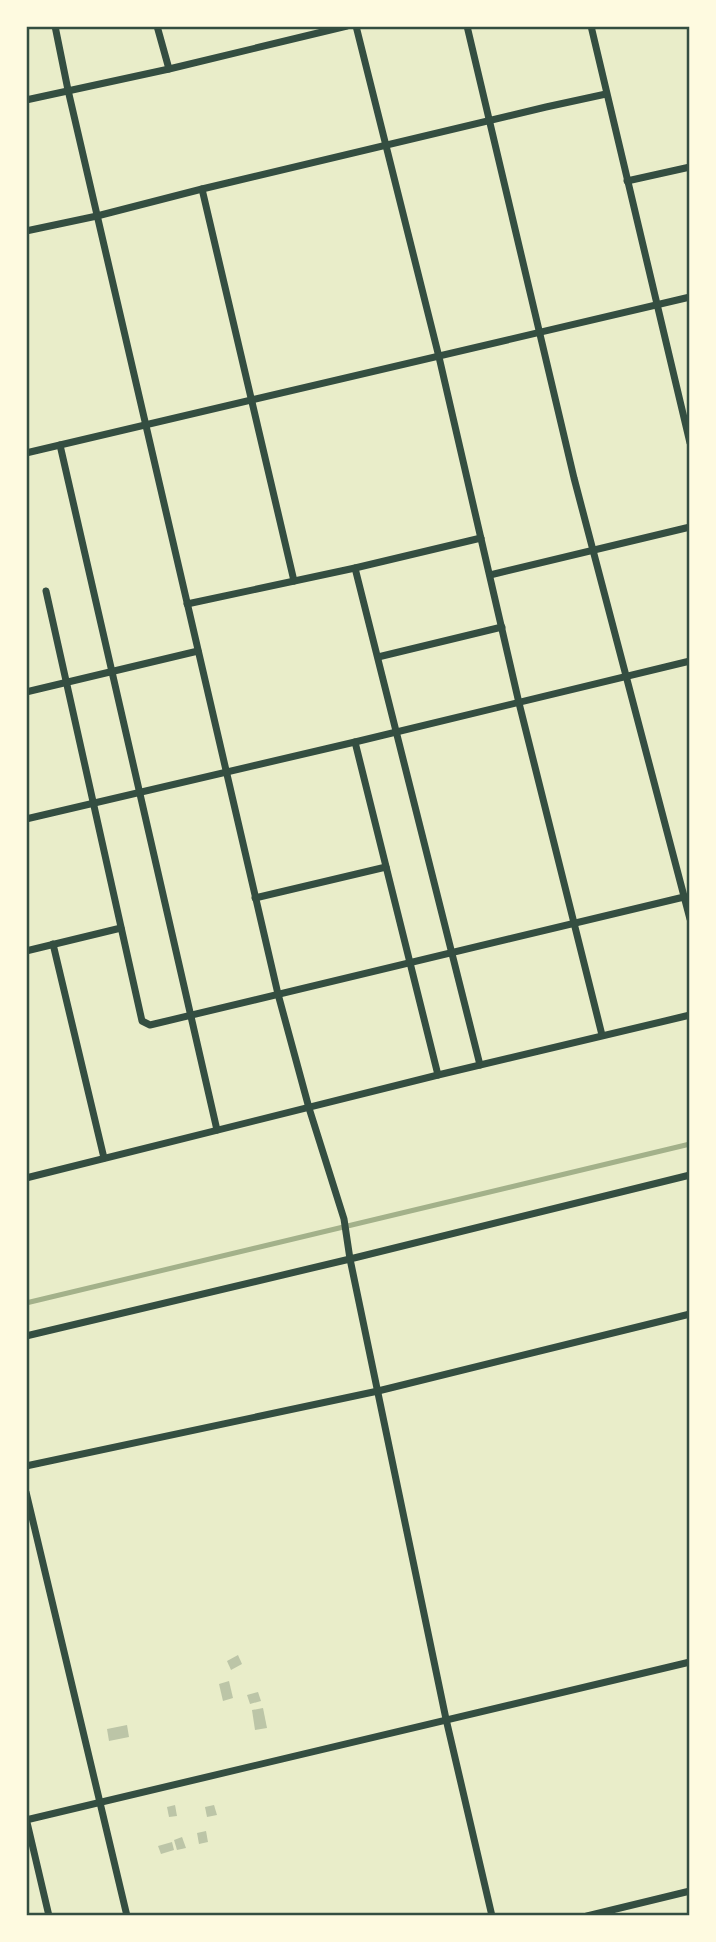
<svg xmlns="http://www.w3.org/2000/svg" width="716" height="1942" font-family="'Noto Serif',serif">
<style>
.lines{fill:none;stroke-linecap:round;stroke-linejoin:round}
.stream{stroke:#a3b18a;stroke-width:5}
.building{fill:#bcc5a7}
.minor{stroke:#344e41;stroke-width:7}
.neatline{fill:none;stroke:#344e41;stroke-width:2.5}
</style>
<rect width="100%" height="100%" fill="#e9edc9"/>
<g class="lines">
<polyline class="stream" points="26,1303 690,1144"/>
</g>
<g class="building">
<polygon points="238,1655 242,1664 231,1670 227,1661"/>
<polygon points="229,1681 233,1698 223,1701 219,1684"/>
<polygon points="258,1692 261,1701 250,1704 247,1695"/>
<polygon points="263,1708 267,1728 255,1730 252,1710"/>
<polygon points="127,1725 129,1737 109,1741 107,1729"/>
<polygon points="175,1805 177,1816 169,1817 167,1807"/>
<polygon points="214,1805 217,1815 207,1817 205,1807"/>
<polygon points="206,1831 208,1842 199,1844 197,1833"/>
<polygon points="182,1837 186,1848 177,1850 174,1840"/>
<polygon points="172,1842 174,1850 161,1854 158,1846"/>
</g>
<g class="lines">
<g class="minor">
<polyline points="55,26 68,90 278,994 309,1108 344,1219 350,1259 446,1719 492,1916"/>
<polyline points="157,26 169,69"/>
<polyline points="356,26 439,357 519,703 602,1035"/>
<polyline points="467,26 574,478 690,919"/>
<polyline points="591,26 690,443"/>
<polyline points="26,100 169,69 347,26"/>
<polyline points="627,181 690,167"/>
<polyline points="202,189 294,581"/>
<polyline points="26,231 97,216 202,189 546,107 606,94"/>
<polyline points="60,445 217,1130"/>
<polyline points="26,453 690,297"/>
<polyline points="355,568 480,1065"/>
<polyline points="490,575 690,527"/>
<polyline points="46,591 142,1021 150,1025 684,897"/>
<polyline points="187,604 355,568 481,538"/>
<polyline points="378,657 502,627"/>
<polyline points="26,692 198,651"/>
<polyline points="355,742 438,1075"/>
<polyline points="26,819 355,742 690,661"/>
<polyline points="255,898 386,867"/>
<polyline points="53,944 104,1158"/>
<polyline points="26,951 121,928"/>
<polyline points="26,1178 438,1075 690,1015"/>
<polyline points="26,1336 350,1259 690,1175"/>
<polyline points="26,1466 378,1391 690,1314"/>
<polyline points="26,1492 127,1916"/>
<polyline points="26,1818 49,1916"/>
<polyline points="26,1820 690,1662"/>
<polyline points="587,1916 690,1891"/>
</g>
</g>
<rect width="716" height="1942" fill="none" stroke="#fefae0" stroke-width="56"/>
<rect x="28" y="28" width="660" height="1886" class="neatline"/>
</svg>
